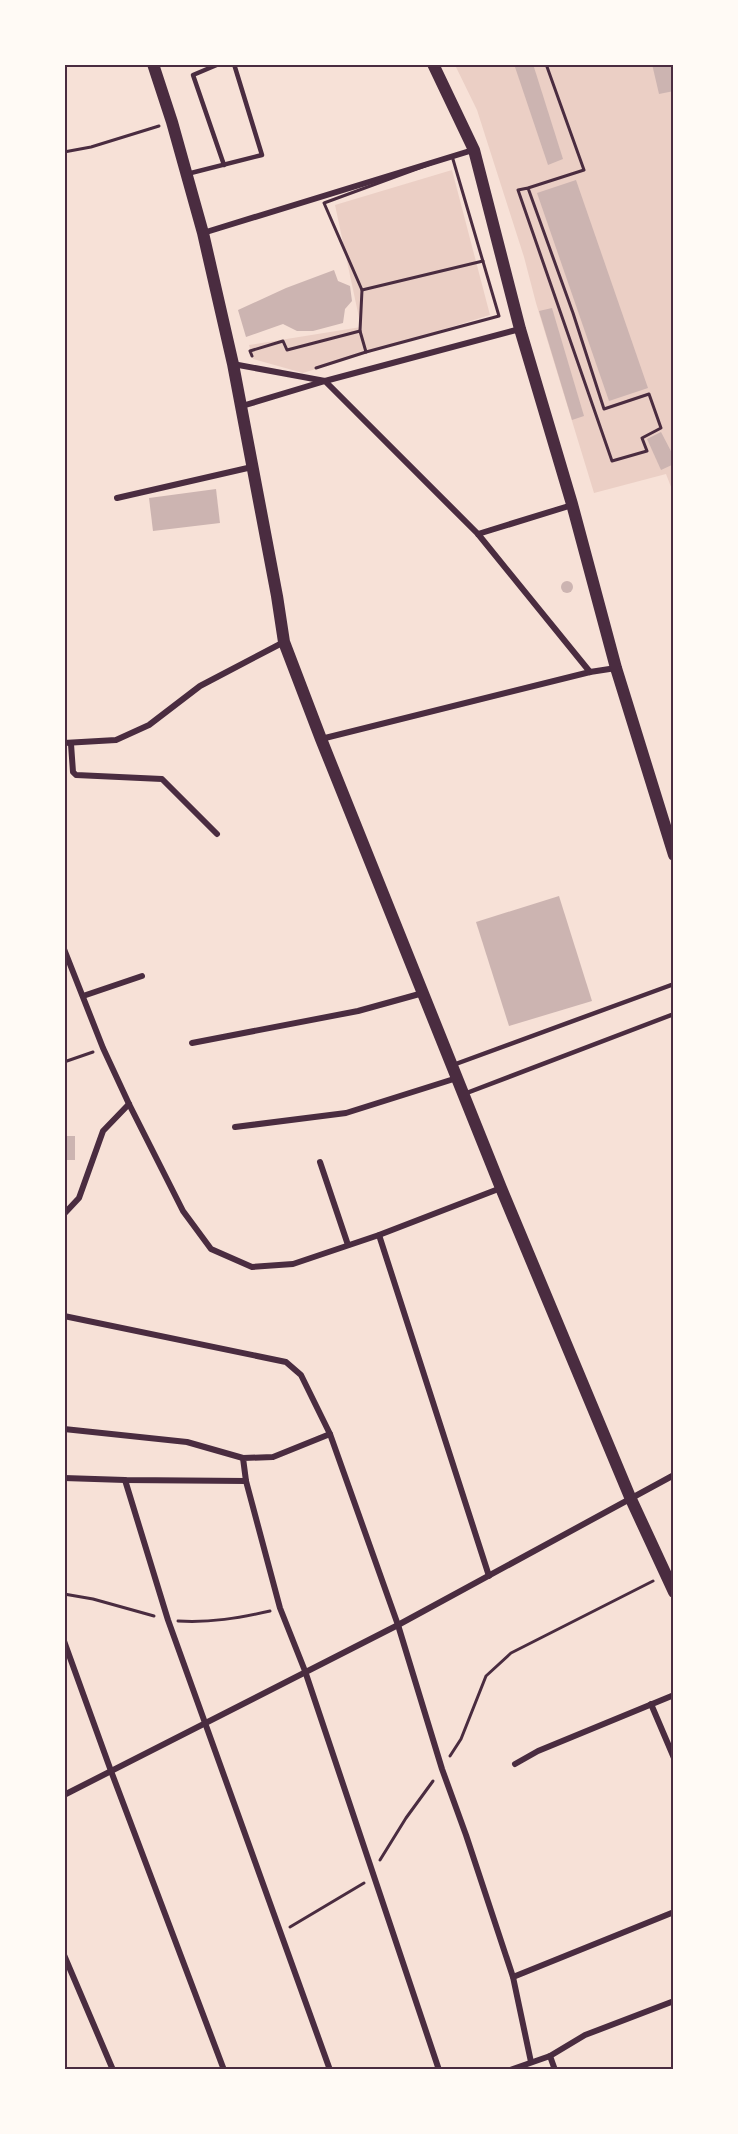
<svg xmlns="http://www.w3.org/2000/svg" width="738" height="2134" font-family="'PT Sans Narrow',sans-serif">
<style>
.green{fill:#ebcfc5}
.building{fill:#ccb4b1}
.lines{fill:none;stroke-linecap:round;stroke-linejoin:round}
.path{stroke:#4a2c40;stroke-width:3}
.service{stroke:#4a2c40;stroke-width:4.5}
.minor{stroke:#4a2c40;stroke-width:6}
.secondary{stroke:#4a2c40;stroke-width:12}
.neatline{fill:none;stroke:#4a2c40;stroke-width:2}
</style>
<rect width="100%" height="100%" fill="#f7e1d7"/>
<g class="green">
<polygon points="455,65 673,65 673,492 666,474 594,493 536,303 524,257 477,110"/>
<polygon points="452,170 490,315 303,373 253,359 249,345 361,327 335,205"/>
</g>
<g class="building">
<polygon points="514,64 533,64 563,159 548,165"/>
<polygon points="652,64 674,64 674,91 659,94"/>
<polygon points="576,180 648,388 609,401 537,193"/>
<polygon points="334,270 338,281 350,286 352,301 345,309 343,323 313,331 297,331 283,324 246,337 238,310 286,288"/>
<polygon points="552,308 584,416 572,420 539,311"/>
<polygon points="661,432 674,457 674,464 661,470 647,439"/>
<polygon points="216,489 220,523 153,531 149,498"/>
<circle cx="567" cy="587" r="6"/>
<polygon points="559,896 592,1001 509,1026 476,922"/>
<rect x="64" y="1136" width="11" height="24"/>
</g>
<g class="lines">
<g class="path">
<polyline points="64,152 91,147 159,126"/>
<polygon points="452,156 499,316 366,352 360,331 362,290 324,203"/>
<polyline points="528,188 518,190 612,461 647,451 642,438 661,428 649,394 604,409 573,313 528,188 584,170 546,64"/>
<polyline points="362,290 483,261"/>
<polyline points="252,356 250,351 283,341 287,350 360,331"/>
<polyline points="316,368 366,352"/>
<polyline points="64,1062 93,1052"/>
<polyline points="64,1594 93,1599 154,1616"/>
<path d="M178 1621C210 1623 239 1618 270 1611"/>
<polyline points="450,1756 461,1739 486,1676 511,1653 653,1581"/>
<polyline points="380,1860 406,1818 433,1781"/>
<polyline points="290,1927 364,1883"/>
</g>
<g class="service">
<polyline points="219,64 193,75 224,165"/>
<polyline points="187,174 262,155 234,64"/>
<polyline points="453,1065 674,984"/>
<polyline points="464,1094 674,1014"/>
</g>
<g class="minor">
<polyline points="203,233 473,150"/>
<polyline points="233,364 325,381 520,329"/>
<polyline points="242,406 325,381 478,534 590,672"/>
<polyline points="117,498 252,467"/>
<polyline points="478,534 572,505"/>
<polyline points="321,739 590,672 616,668"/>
<polyline points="64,743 116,740 149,725 200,686 284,642"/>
<polyline points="71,744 73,772 76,775 162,779 217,834"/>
<polyline points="64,949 103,1048 129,1104 183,1211 211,1249 252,1267 293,1264 379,1235 501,1188"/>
<polyline points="83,996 142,976"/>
<polyline points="192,1043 358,1011 423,993"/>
<polyline points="235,1127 346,1113 457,1078"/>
<polyline points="320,1162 348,1245"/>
<polyline points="64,1214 79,1198 103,1131 129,1104"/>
<polyline points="379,1235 489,1576"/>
<polyline points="64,1316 286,1362 301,1375 330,1434 398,1625 442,1769 466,1835 513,1977 531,2062"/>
<polyline points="64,1429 187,1442 243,1458"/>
<polyline points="330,1434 273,1457 243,1458 246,1481 280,1608 305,1671 439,2070"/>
<polyline points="64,1478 125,1480 246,1481"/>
<polyline points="125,1480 168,1620 330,2070"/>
<polyline points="64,1641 111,1771 224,2070"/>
<polyline points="651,1704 674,1758"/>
<polyline points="515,1764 538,1751 674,1695"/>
<polyline points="64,1795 398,1625 674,1475"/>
<polyline points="64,1955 113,2070"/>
<polyline points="513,1977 674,1912"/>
<polyline points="550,2056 555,2070"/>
<polyline points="510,2070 550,2056 585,2035 674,2001"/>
</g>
<g class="secondary">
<polyline points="153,64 172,122 203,233 233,364 277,596 284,642 321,739 501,1188 630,1497 674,1592"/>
<polyline points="433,64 474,150 520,329 572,504 616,668 674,855"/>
</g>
</g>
<rect width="738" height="2134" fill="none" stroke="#fffaf5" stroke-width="132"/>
<rect x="66" y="66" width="606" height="2002" class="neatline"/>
</svg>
